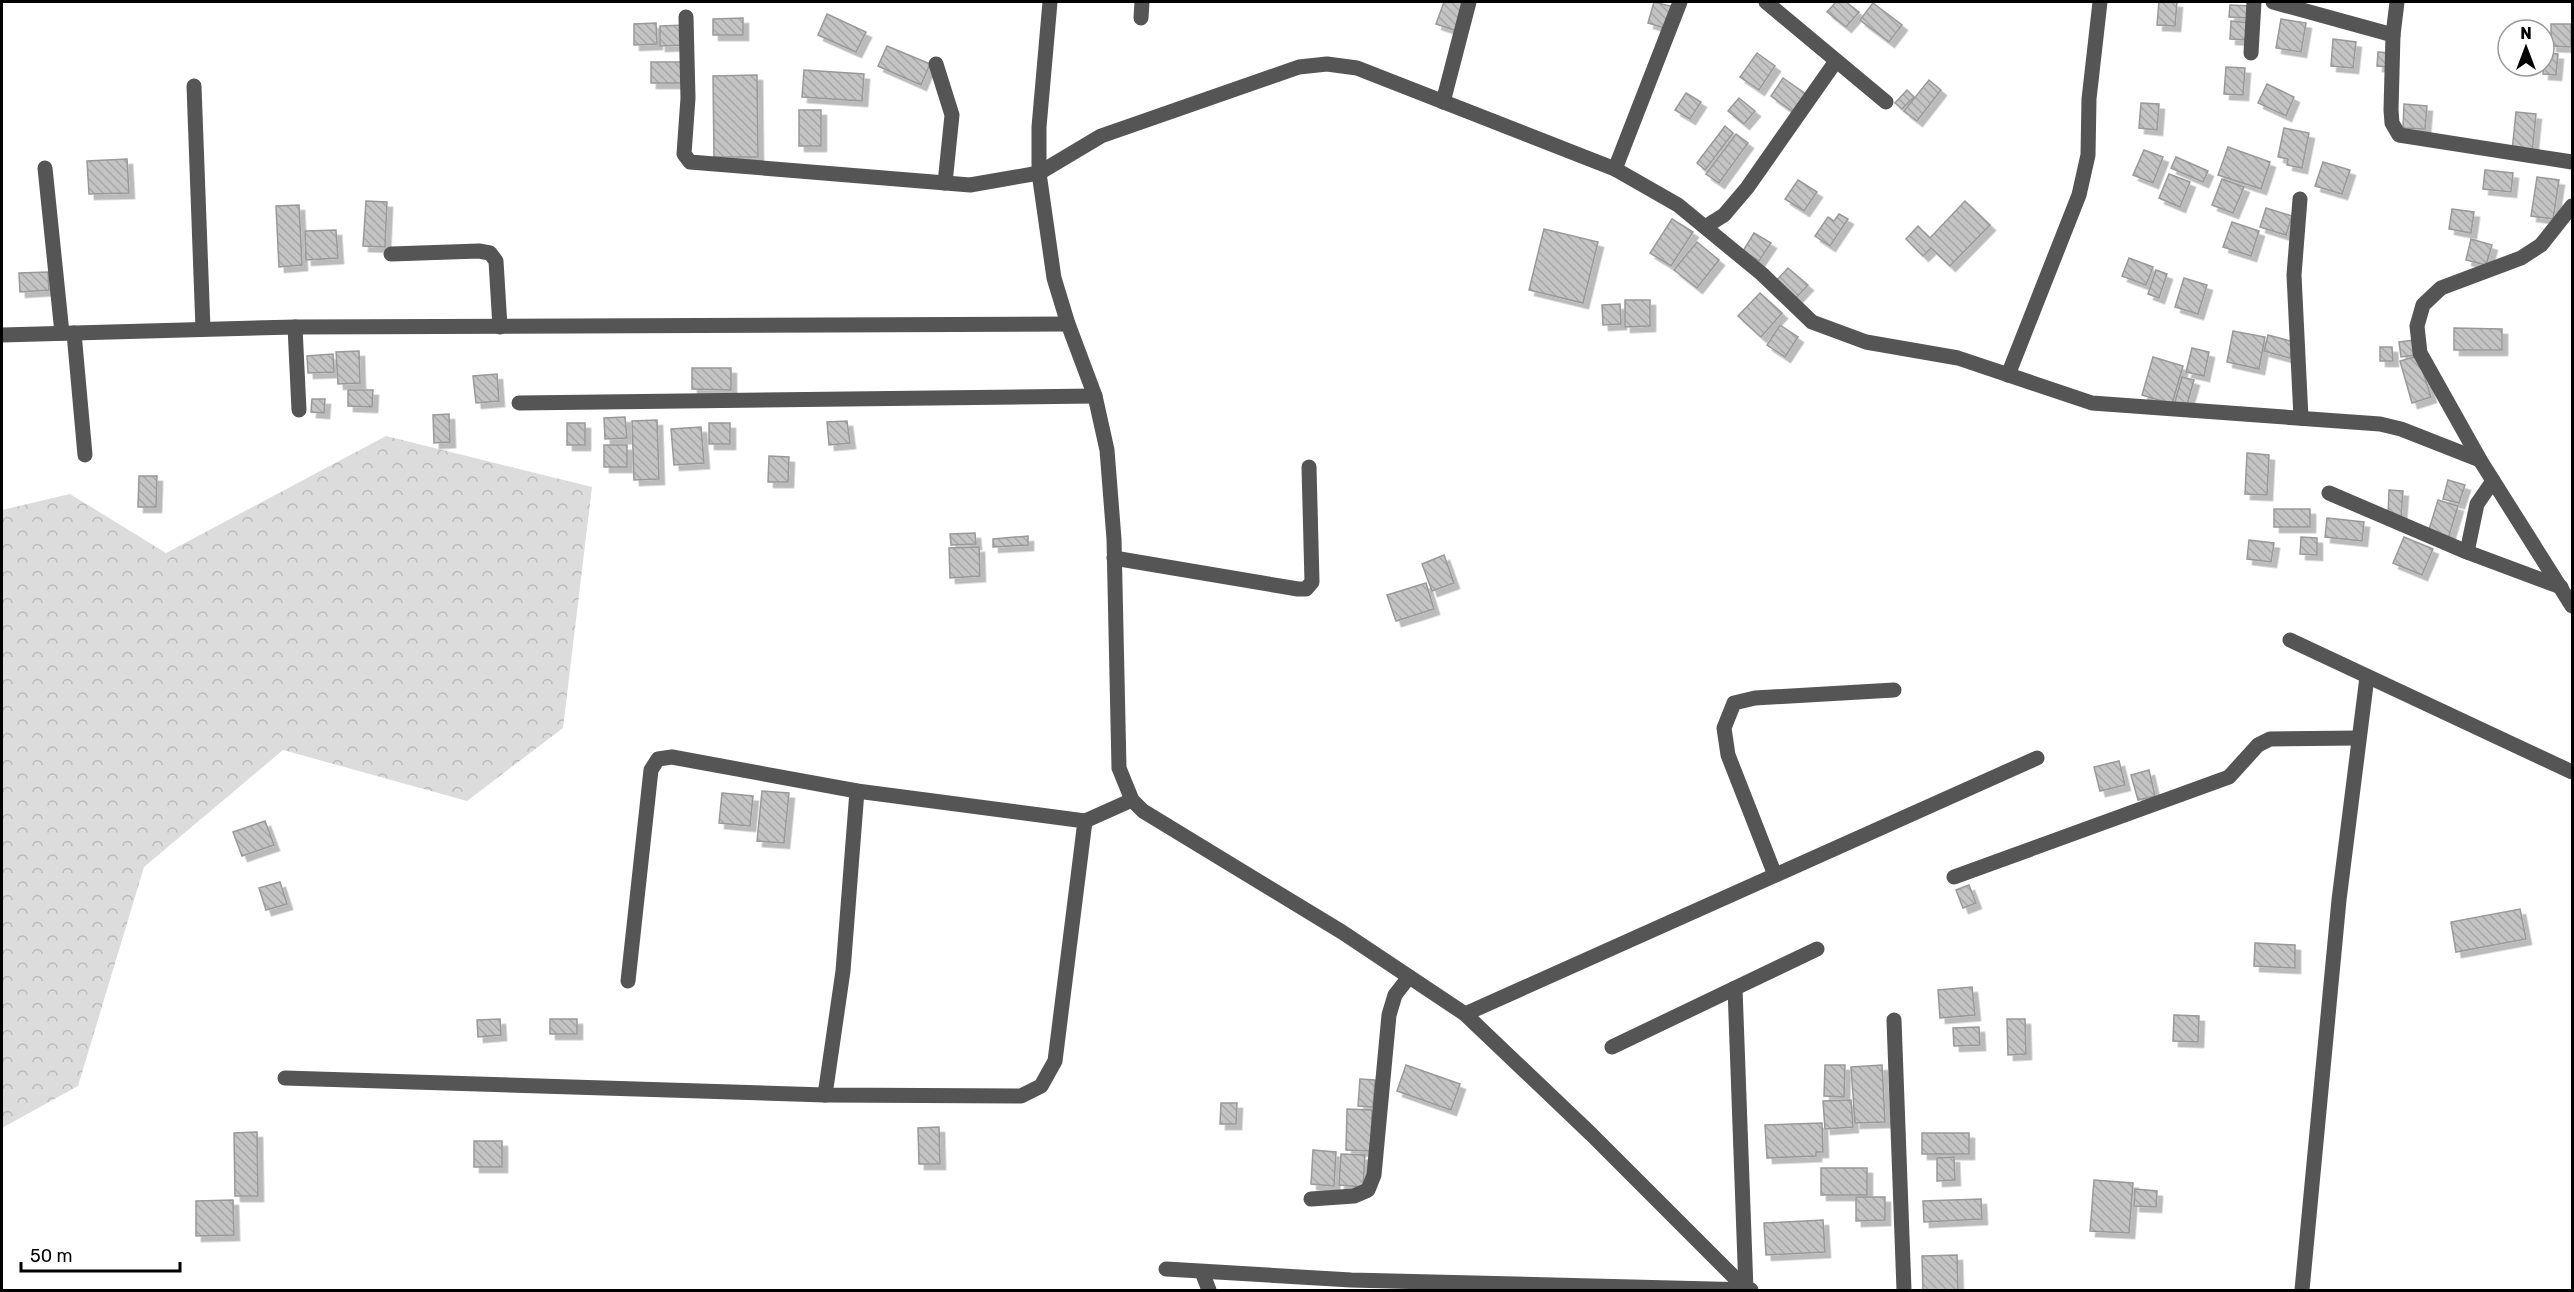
<svg xmlns="http://www.w3.org/2000/svg" width="2574" height="1292" font-family="Rubik,sans-serif">
<style>
.forest{fill:url(#forest-crowns)}
.building{fill:url(#building-back-hatch);stroke:#999;stroke-width:1.5;filter:url(#shadow)}
.lines{fill:none;stroke-linecap:round;stroke-linejoin:round}
.minor{stroke:#555;stroke-width:15}
</style>
<defs>
<pattern id="forest-crowns" width="20" height="18" patternUnits="userSpaceOnUse" patternTransform="scale(1.5)"><rect width="20" height="18" fill="#dcdcdc"/><path d="M2 6a3 3 0 1 1 6 0M12 15a3 3 0 1 1 6 0" fill="none" stroke="#bbb"/></pattern>
<pattern id="building-back-hatch" width="6" height="6" patternUnits="userSpaceOnUse" patternTransform="scale(1.5)"><rect width="6" height="6" fill="#c4c4c4"/><path d="M-1 5l2 2M0 0l6 6M5-1l2 2" fill="none" stroke="#a7a7a7"/></pattern>
<filter id="shadow"><feDropShadow dx="5.5" dy="5.5" stdDeviation="0" flood-color="#0004"/></filter>
</defs>
<rect width="100%" height="100%" fill="#fff"/>
<polygon class="forest" points="386,436 592,487 563,728 467,801 283,750 144,867 78,1086 2,1128 2,510 70,494 166,553"/>
<g class="building">
<polygon points="1444,2 1467,2 1457,31 1436,24"/>
<polygon points="1654,2 1674,7 1668,29 1648,23"/>
<polygon points="1836,2 1846,2 1859,12 1846,27 1827,12"/>
<polygon points="2159,2 2177,2 2175,26 2157,25"/>
<polygon points="1873,3 1902,25 1889,42 1860,20"/>
<polygon points="2230,5 2250,6 2250,18 2229,17"/>
<polygon points="827,14 866,32 856,52 818,35"/>
<polygon points="743,18 743,35 713,35 713,19"/>
<polygon points="2281,19 2306,23 2301,52 2276,48"/>
<polygon points="2231,21 2250,23 2249,40 2230,39"/>
<polygon points="656,23 657,44 634,45 634,24"/>
<polygon points="2551,24 2571,24 2571,47 2551,46"/>
<polygon points="686,25 686,45 660,46 660,26"/>
<polygon points="2333,39 2356,42 2353,68 2331,66"/>
<polygon points="887,46 930,64 921,85 878,66"/>
<polygon points="2378,52 2390,53 2389,67 2377,66"/>
<polygon points="1757,53 1775,66 1759,90 1740,77"/>
<polygon points="2545,53 2558,54 2556,75 2543,74"/>
<rect x="651" y="62" width="30" height="21"/>
<polygon points="2226,67 2245,68 2243,95 2224,94"/>
<polygon points="804,70 864,74 862,101 802,97"/>
<polygon points="757,75 758,157 714,157 713,76"/>
<polygon points="1783,78 1806,94 1793,112 1771,96"/>
<polygon points="1929,80 1941,90 1917,121 1904,111"/>
<polygon points="2267,84 2294,97 2286,116 2258,103"/>
<polygon points="1907,90 1914,97 1902,109 1895,103"/>
<polygon points="1686,93 1701,102 1690,119 1675,110"/>
<polygon points="1739,98 1755,111 1744,124 1728,111"/>
<polygon points="2141,103 2159,104 2157,130 2139,128"/>
<polygon points="2404,104 2427,106 2425,129 2403,128"/>
<rect x="799" y="110" width="22" height="36"/>
<polygon points="2516,112 2536,114 2532,153 2512,151"/>
<polygon points="1725,126 1733,133 1705,170 1697,163"/>
<polygon points="2284,128 2309,133 2302,168 2287,165 2288,159 2278,157"/>
<polygon points="1736,134 1748,143 1719,183 1706,174"/>
<polygon points="2228,147 2270,162 2261,189 2218,175"/>
<polygon points="2144,150 2163,157 2153,183 2133,175"/>
<polygon points="2176,157 2208,171 2203,182 2171,168"/>
<polygon points="127,159 129,193 89,194 87,161"/>
<polygon points="2323,162 2350,170 2342,194 2315,186"/>
<polygon points="2485,170 2513,173 2511,192 2483,189"/>
<polygon points="2169,174 2190,182 2180,207 2159,198"/>
<polygon points="2537,177 2559,180 2553,219 2531,216"/>
<polygon points="2222,179 2244,187 2233,213 2212,205"/>
<polygon points="1798,180 1817,192 1804,211 1785,199"/>
<polygon points="366,201 387,202 385,247 363,246"/>
<polygon points="1965,201 1990,225 1950,266 1931,248 1923,256 1906,239 1918,226 1930,238"/>
<polygon points="299,205 302,265 279,267 276,206"/>
<polygon points="2266,208 2292,216 2286,235 2260,227"/>
<polygon points="2452,209 2474,212 2471,233 2449,229"/>
<polygon points="1839,214 1848,219 1830,246 1815,236 1828,217 1834,221"/>
<polygon points="1672,219 1693,232 1671,266 1650,253"/>
<polygon points="2232,222 2259,231 2251,256 2223,247"/>
<polygon points="1544,229 1598,242 1583,303 1529,290"/>
<polygon points="336,230 338,258 306,260 305,231"/>
<polygon points="1754,233 1771,243 1759,261 1743,251"/>
<polygon points="2471,239 2492,245 2486,265 2466,260"/>
<polygon points="1697,242 1719,260 1697,288 1674,270"/>
<polygon points="2129,258 2153,267 2146,285 2122,276"/>
<polygon points="1788,268 1808,285 1795,299 1775,282"/>
<polygon points="2156,270 2167,274 2159,298 2148,294"/>
<polygon points="48,272 49,290 20,292 19,273"/>
<polygon points="2184,278 2207,285 2198,314 2175,307"/>
<polygon points="1760,293 1782,313 1761,337 1738,316"/>
<polygon points="1625,300 1650,300 1650,326 1625,327"/>
<polygon points="1620,304 1621,324 1603,325 1602,305"/>
<polygon points="1780,325 1798,337 1785,357 1767,345"/>
<polygon points="2454,328 2502,329 2502,350 2454,350"/>
<polygon points="2233,331 2265,337 2259,369 2227,362"/>
<polygon points="2268,335 2294,342 2290,358 2264,351"/>
<polygon points="2414,340 2416,355 2401,357 2399,342"/>
<polygon points="2380,347 2392,347 2393,361 2380,361"/>
<polygon points="2192,348 2209,352 2204,376 2186,372"/>
<polygon points="359,351 360,383 338,384 336,352"/>
<polygon points="333,354 334,372 308,373 307,356"/>
<polygon points="2418,356 2431,397 2412,403 2400,361"/>
<polygon points="2153,357 2183,366 2172,404 2142,395"/>
<polygon points="692,368 731,368 731,390 692,389"/>
<polygon points="497,374 499,401 476,403 473,376"/>
<polygon points="2182,377 2194,380 2186,408 2174,405"/>
<polygon points="348,390 373,390 372,407 348,406"/>
<polygon points="312,399 325,399 324,413 311,412"/>
<polygon points="449,414 450,442 434,443 433,415"/>
<polygon points="625,417 627,438 605,439 604,418"/>
<polygon points="657,420 659,479 634,480 632,421"/>
<polygon points="847,421 850,443 829,445 827,422"/>
<rect x="567" y="423" width="18" height="22"/>
<rect x="709" y="423" width="21" height="21"/>
<polygon points="701,427 704,463 674,465 671,429"/>
<rect x="604" y="445" width="23" height="22"/>
<polygon points="2247,453 2269,455 2267,495 2245,494"/>
<polygon points="769,456 789,457 788,482 768,482"/>
<polygon points="139,476 157,476 156,507 138,507"/>
<polygon points="2448,480 2465,485 2459,503 2443,499"/>
<polygon points="2389,490 2403,491 2401,517 2388,516"/>
<polygon points="2438,500 2458,506 2448,539 2428,533"/>
<rect x="2274" y="509" width="36" height="18"/>
<polygon points="2327,518 2364,522 2362,541 2325,537"/>
<polygon points="975,533 976,544 951,545 950,534"/>
<polygon points="1028,536 1028,545 993,547 993,539"/>
<polygon points="2301,537 2317,538 2317,555 2300,554"/>
<polygon points="2404,537 2433,549 2422,575 2393,563"/>
<polygon points="2249,540 2274,543 2271,562 2247,559"/>
<polygon points="979,547 980,576 950,578 949,548"/>
<polygon points="1444,555 1454,583 1432,591 1422,564"/>
<polygon points="1426,583 1434,609 1396,621 1387,595"/>
<polygon points="2119,761 2125,785 2100,791 2094,767"/>
<polygon points="2149,770 2155,796 2138,800 2131,775"/>
<polygon points="762,791 789,793 784,843 757,841"/>
<polygon points="722,793 753,796 750,826 719,823"/>
<polygon points="265,821 274,845 242,856 233,832"/>
<polygon points="280,882 287,904 266,910 259,888"/>
<polygon points="1969,885 1976,903 1963,908 1956,890"/>
<polygon points="2520,909 2526,939 2456,952 2451,922"/>
<polygon points="2255,943 2295,945 2295,968 2254,966"/>
<polygon points="1972,987 1975,1015 1940,1018 1938,990"/>
<polygon points="2174,1015 2199,1016 2198,1042 2173,1041"/>
<polygon points="500,1019 501,1035 478,1037 477,1020"/>
<rect x="550" y="1019" width="27" height="15"/>
<polygon points="2007,1019 2025,1019 2026,1054 2008,1055"/>
<polygon points="1979,1027 1980,1045 1954,1046 1953,1028"/>
<polygon points="1406,1065 1460,1084 1451,1110 1397,1091"/>
<polygon points="1825,1065 1845,1065 1844,1097 1824,1096"/>
<polygon points="1882,1065 1885,1122 1855,1123 1851,1067"/>
<polygon points="1360,1079 1375,1080 1373,1107 1358,1106"/>
<polygon points="1851,1100 1853,1127 1825,1129 1823,1101"/>
<polygon points="1221,1103 1237,1103 1236,1124 1220,1124"/>
<polygon points="1347,1109 1372,1110 1371,1151 1346,1150"/>
<polygon points="1822,1123 1823,1152 1816,1152 1816,1156 1767,1158 1765,1125"/>
<polygon points="939,1127 940,1164 919,1164 918,1128"/>
<polygon points="257,1132 258,1196 235,1196 234,1133"/>
<rect x="1922" y="1133" width="47" height="21"/>
<rect x="474" y="1141" width="28" height="26"/>
<polygon points="1313,1150 1336,1152 1334,1186 1311,1184"/>
<polygon points="1341,1154 1365,1155 1363,1187 1339,1185"/>
<polygon points="1954,1157 1955,1180 1937,1181 1937,1158"/>
<rect x="1821" y="1168" width="46" height="27"/>
<polygon points="2094,1180 2133,1183 2129,1233 2090,1231"/>
<polygon points="2135,1189 2157,1191 2156,1207 2134,1206"/>
<polygon points="1856,1197 1885,1197 1885,1220 1856,1221"/>
<polygon points="1981,1199 1982,1219 1924,1222 1923,1201"/>
<polygon points="233,1200 234,1235 196,1236 196,1201"/>
<polygon points="1823,1220 1825,1252 1766,1255 1764,1223"/>
<polygon points="1957,1255 1958,1290 1923,1290 1922,1256"/>
</g>
<g class="lines">
<g class="minor">
<polyline points="1050,2 1039,127 1039,173 1054,278 1068,324 1095,396 1107,450 1114,539 1119,768 1132,800 1143,811 1342,932 1465,1014 1591,1134 1746,1289"/>
<polyline points="1766,2 1886,102"/>
<polyline points="2273,2 2393,35"/>
<polyline points="2397,2 2393,35 2391,110 2392,123 2399,135 2572,162"/>
<polyline points="686,17 688,98 684,154 690,162 970,185 1039,173 1101,136 1299,67 1327,64 1357,68 1615,169 1678,205 1762,274 1812,322 1866,342 1958,358 2092,403 2380,424 2401,429 2480,460"/>
<polyline points="1141,18 1142,2"/>
<polyline points="2251,53 2254,2"/>
<polyline points="936,64 952,115 945,183"/>
<polyline points="194,86 203,329"/>
<polyline points="1443,102 1469,2"/>
<polyline points="45,168 62,333"/>
<polyline points="1615,169 1680,2"/>
<polyline points="2300,199 2294,275 2301,418"/>
<polyline points="2572,206 2541,245 2521,258 2441,288 2423,305 2417,326 2420,353 2480,460 2572,606"/>
<polyline points="1705,227 1724,215 1747,188 1836,61"/>
<polyline points="391,254 479,251 490,253 496,261 500,327"/>
<polyline points="295,327 299,410"/>
<polyline points="74,333 85,455"/>
<polyline points="2,335 295,327 1068,324"/>
<polyline points="2008,375 2079,195 2088,155 2089,99 2100,2"/>
<polyline points="519,403 1095,396"/>
<polyline points="2329,493 2467,552 2561,587"/>
<polyline points="2467,552 2477,504 2493,481"/>
<polyline points="1114,558 1298,589 1306,589 1312,582 1309,467"/>
<polyline points="2290,640 2572,772"/>
<polyline points="1775,875 1728,755 1724,728 1734,703 1755,698 1894,690"/>
<polyline points="1954,877 2229,777 2258,745 2270,739 2358,738"/>
<polyline points="628,981 651,770 658,759 672,757 857,791 1085,821 1132,800"/>
<polyline points="1735,988 1746,1290"/>
<polyline points="1465,1014 2037,758"/>
<polyline points="1894,1020 1904,1290"/>
<polyline points="1612,1047 1817,949"/>
<polyline points="285,1078 825,1095 1021,1096 1041,1086 1055,1061 1085,821"/>
<polyline points="825,1095 843,971 857,791"/>
<polyline points="1311,1199 1354,1196 1368,1190 1374,1175 1389,1015 1395,995 1409,977"/>
<polyline points="1166,1269 1351,1280 1751,1290"/>
<polyline points="1202,1272 1209,1290"/>
<polyline points="2302,1290 2339,900 2367,677"/>
</g>
</g>
<rect width="2574" height="1292" fill="none" stroke="#000000" stroke-width="6"/>
<g transform="translate(2526 48)"><circle r="28" fill="#ffffff" stroke="#999999" stroke-width="1.5"/>
<path d="M0-4.5L10 22L0 15L-10 22Z" fill="#000000"/>
<text y="-9" font-size="16" font-weight="bold" text-anchor="middle" fill="#000000">N</text>
</g>
<path d="M21 1262v9h159v-9" fill="none" stroke="#000000" stroke-width="3"/>
<text x="30" y="1262" font-size="18" fill="#000000" stroke="#ffffff" stroke-width="4.5" paint-order="stroke">50 m</text>
</svg>
